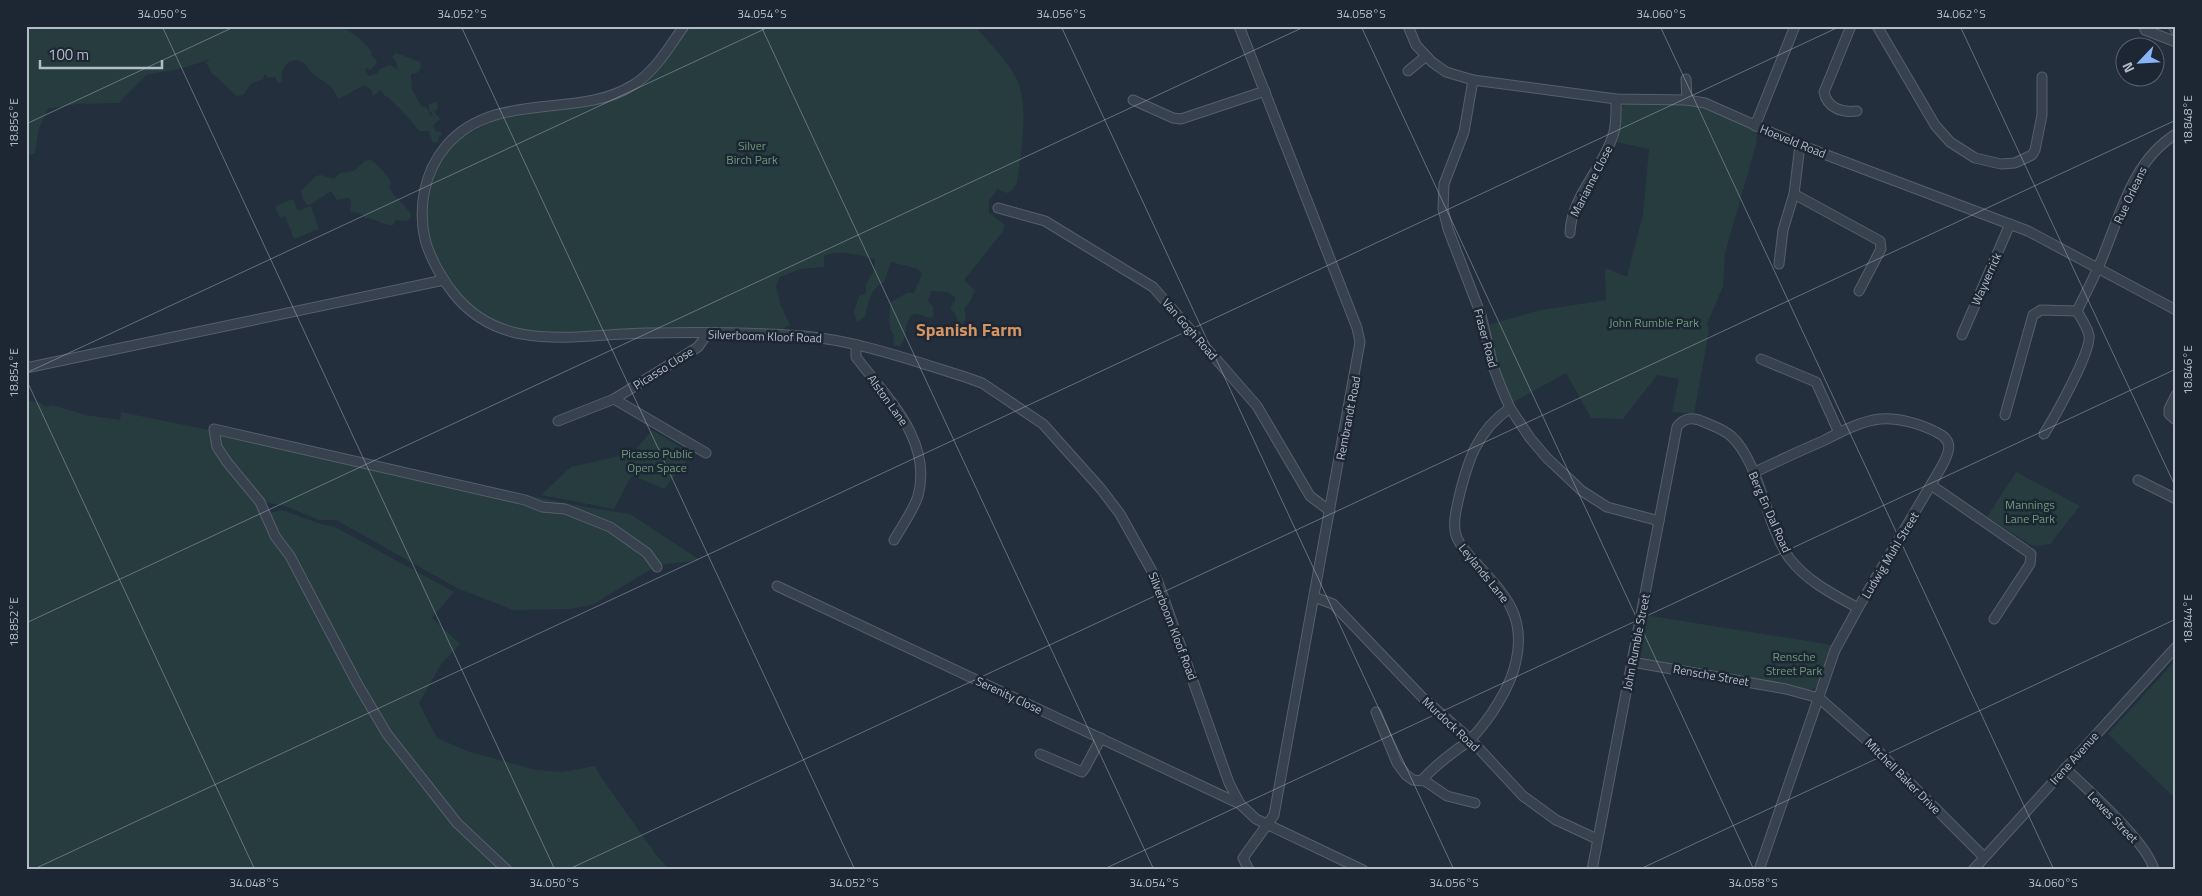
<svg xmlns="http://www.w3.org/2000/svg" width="2202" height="896" font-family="'Titillium Web',sans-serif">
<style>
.green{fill:#263c3f}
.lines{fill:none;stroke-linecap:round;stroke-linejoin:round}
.minor-casing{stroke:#565f6c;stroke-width:11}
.minor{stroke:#38414e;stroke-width:9}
.ticks{fill:none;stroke:#b4bcc9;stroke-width:1;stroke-opacity:0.45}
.labels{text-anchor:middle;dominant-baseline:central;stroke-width:5;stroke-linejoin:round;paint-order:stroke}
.street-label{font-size:12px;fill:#b4bcc9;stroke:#1d2633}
.park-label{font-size:12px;fill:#6b9a76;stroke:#1d2633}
.district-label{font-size:18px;font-weight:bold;fill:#d59563;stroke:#1d2633}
.neatline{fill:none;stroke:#b4bcc9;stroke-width:2}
.ticks-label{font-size:12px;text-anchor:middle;fill:#b4bcc9}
</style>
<rect width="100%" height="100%" fill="#242f3e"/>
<g class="green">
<path d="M26 26H335C350 29 363 40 372 52L371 55 375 58 377 63 370 70 367 68 365 70 369 76 378 73 380 69 390 65 398 70 396 61 392 57 396 53 420 62 421 67 417 73 411 74 412 89 421 106 426 107 432 117 433 115 429 110V104L437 102 438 108 434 112 440 119 433 126 437 132H441L442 135 439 136 438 142 433 143 429 131H419C410 118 400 109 388 97L385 96 381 90 373 96 372 91 365 85 338 99C333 84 324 83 313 74 309 70 306 64 302 62 288 55 279 71 282 82L278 83 275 77 267 78V76L264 75 263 79 251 84 243 95 236 96 211 72 206 62 210 59 183 68 146 75 119 103 77 104 48 109 39 128 35 153 26 156Z"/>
<path d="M689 26H786L789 29 792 26H975C987 41 1004 57 1014 74 1031 102 1021 152 1017 183L1012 190 1007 193 997 189 989 201V213L1004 224V230L964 280 975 290 970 302 964 308 966 317 963 324H958L956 315 950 308 955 301V297L947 292 931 291 928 301 933 307 934 316 930 318C925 317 919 313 914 314 903 318 909 338 900 346H895L893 343 894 335C887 326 889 313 891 302L907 293H914L922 274 918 269 891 262 884 282C869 290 869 302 865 317L857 322 854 312 859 296 866 293V284L874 271 875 259C859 255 839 249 824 256V267L801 269 780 277 776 286 781 306 790 325 781 330 665 327 592 332H527L499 325 460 299 437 262 429 239 426 218 428 189 438 163 449 149 463 137 493 121 519 113C564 107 618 109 652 75 667 62 678 42 689 26Z"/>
<path d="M1626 103C1680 104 1709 101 1757 132L1756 145 1725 253 1723 286 1707 324 1709 331 1694 414 1672 412 1679 379 1657 375 1623 419 1591 418 1566 373 1512 403 1498 368 1488 325 1541 310 1606 300 1605 268 1627 277 1643 214 1649 149 1616 142 1619 110Z"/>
<path d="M370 160C376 162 388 176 391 183L389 187C394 199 407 204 411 216L408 221 396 220 393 225C384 226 375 218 365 218L362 214 350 211 351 203 349 198 337 200 331 191 311 204 308 205 303 200 301 191 316 176 321 175 334 179 340 173C356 172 354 171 365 161Z"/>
<polygon points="293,199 298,211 311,206 319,229 294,239 285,216 280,218 275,206"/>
<polygon points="26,400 40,403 46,407 52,405 86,415 120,420 121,412 585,507 630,514 700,560 658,565 592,605 569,609 513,610 457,588 336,520 319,520 288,507 262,501 243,490 263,515 282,510 321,524 335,527 454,592 432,618 460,644 442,663 419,703 437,738 467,751 536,770 562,772 595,766 599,774 656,855 670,870 26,870"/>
<polygon points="652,430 687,451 687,461 664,489 632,475 614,509 541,495 571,467 633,453"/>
<polygon points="2016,472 2080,506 2050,544 2036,546 2029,544 1987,517"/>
<polygon points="1645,615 1832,645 1819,685 1813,689 1808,690 1646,660 1640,656 1639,651"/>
<polygon points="2176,660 2176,799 2108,734"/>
</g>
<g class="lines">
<defs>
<g id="minor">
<path d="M684 26C669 47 655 72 633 85 578 120 495 89 446 146 424 172 417 209 426 243 432 261 442 279 454 294 503 355 578 334 646 333 698 332 751 332 803 336 856 340 917 362 968 378L982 383 1043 424 1101 489 1120 514 1158 582 1229 783 1240 804 1256 819 1363 870"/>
<polyline points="1239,26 1357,328 1360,342 1274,815 1243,858 1249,870"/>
<polyline points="1408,26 1416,45 1432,62 1446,72 1473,80 1616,99 1687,100 1705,103 1800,145 2028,231 2176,310"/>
<path d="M1851 26 1824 92C1827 108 1842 113 1857 111"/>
<polyline points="1877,26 1935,125 1950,142 1975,158 2001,164 2015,163 2032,155 2035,150 2042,115 2042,77"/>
<polyline points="2144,26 2145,30 2176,42"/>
<polyline points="2173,26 2176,31"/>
<polyline points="1408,71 1425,57"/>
<polyline points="1686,79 1687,100"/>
<polyline points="1473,80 1464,132 1444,184 1443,209 1448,229 1481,315 1493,366 1501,387 1510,408 1530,438 1547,458 1582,491 1607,507 1659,521"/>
<polyline points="1133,100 1173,118 1181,119 1265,91"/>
<polyline points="1755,126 1795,26"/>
<polyline points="1794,194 1880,241 1881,249 1859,291"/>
<polyline points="998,208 1045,221 1153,287 1257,406 1310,496 1330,511"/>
<path d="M1570 233C1571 197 1601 171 1612 138 1617 126 1616 112 1616 99"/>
<polyline points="1779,264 1783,230 1794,194 1800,145"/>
<path d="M2077 311C2087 291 2097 272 2105 251 2122 209 2134 160 2176 134"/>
<polyline points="1962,335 2010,224"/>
<path d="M856 345V357C886 397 933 440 918 496 913 511 902 526 894 540"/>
<polyline points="1761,359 1816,382 1839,433"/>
<polyline points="26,368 444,280"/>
<polyline points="2176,395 2169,409 2169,414 2176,420"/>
<polyline points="614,399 706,453"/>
<polyline points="2005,415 2033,315 2041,310 2077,311"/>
<polyline points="558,421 614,399 698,347 708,333"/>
<path d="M2044 434C2054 418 2092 351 2089 335 2087 327 2081 318 2077 311"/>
<path d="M1753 473C1776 462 1799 451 1823 441 1840 432 1861 421 1880 419 1897 417 1921 424 1936 432 1954 440 1950 451 1942 466L1858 608 1835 650 1759 870"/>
<polyline points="2138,480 2176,499"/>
<polyline points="1931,485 2031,554 2030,564 1994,619"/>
<polyline points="777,586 1240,804"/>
<polyline points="1314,597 1333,604 1423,698 1471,740 1523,796 1556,820 1597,839"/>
<polyline points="1632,662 1786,689 1819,698 1869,742 1984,857"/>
<polyline points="1376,712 1397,763 1406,775 1413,780 1425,781 1447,796 1475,803"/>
<polyline points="1040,754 1082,772 1085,768 1101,738"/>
<path d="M2065 768C2086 788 2149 844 2154 870"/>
<path d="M1422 780C1431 770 1448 756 1459 748 1463 745 1468 743 1471 739 1489 720 1511 687 1516 661 1526 617 1506 596 1478 565 1470 557 1462 549 1457 538 1452 526 1456 510 1459 497 1468 460 1477 431 1510 408"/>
<polyline points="507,870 457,823 387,734 358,685 290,556 275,536 260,502 227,462 217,447 214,429 525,500 542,507 565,509 610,527 647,553 657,567"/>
<path d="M1592 870 1677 427C1684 417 1694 417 1704 422 1713 426 1723 429 1731 436 1760 462 1766 527 1790 559 1808 582 1833 594 1858 608"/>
<polyline points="1973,870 2176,647"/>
</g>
</defs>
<use href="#minor" class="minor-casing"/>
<use href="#minor" class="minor"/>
</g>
<path class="ticks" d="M162 26 555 870M461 26 855 870M761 26 1154 870M1061 26 1454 870M1361 26 1754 870M1660 26 2054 870M1960 26 2176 488M26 124 236 26M26 373 771 26M26 379 255 870M26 623 1306 26M32 870 1841 26M567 870 2176 120M1102 870 2176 369M1638 870 2176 619M2173 870 2176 868"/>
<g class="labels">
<g class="street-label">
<text transform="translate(1793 141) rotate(22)">Hoeveld Road</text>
<text transform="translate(1591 181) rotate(-63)">Marianne Close</text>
<text transform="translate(2130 195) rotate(-65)">Rue Orleans</text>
<text transform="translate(1986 279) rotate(-66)">Wayverrick</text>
<text transform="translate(1190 329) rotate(49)">Van Gogh Road</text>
<text transform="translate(765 336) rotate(2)">Silverboom Kloof Road</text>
<text transform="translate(1486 338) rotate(75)">Fraser Road</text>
<text transform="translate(663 368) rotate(-32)">Picasso Close</text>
<text transform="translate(888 400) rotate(54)">Alston Lane</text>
<text transform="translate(1348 418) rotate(-79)">Rembrandt Road</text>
<text transform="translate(1770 512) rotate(66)">Berg En Dal Road</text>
<text transform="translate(1890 555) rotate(-59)">Ludwig Muhl Street</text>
<text transform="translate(1484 573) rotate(51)">Leylands Lane</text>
<text transform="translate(1173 626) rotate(69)">Silverboom Kloof Road</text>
<text transform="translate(1636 642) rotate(-79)">John Rumble Street</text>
<text transform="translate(1711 675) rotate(10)">Rensche Street</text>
<text transform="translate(1009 695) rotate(25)">Serenity Close</text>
<text transform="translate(1451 724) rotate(43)">Murdock Road</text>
<text transform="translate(2074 758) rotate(-48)">Irene Avenue</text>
<text transform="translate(1903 776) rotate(45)">Mitchell Baker Drive</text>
<text transform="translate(2113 817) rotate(46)">Lewes Street</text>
</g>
<g class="park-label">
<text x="752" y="145">Silver<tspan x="752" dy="14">Birch Park</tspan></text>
<text x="1654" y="322">John Rumble Park</text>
<text x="657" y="453">Picasso Public<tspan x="657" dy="14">Open Space</tspan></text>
<text x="2030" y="504">Mannings<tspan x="2030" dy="14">Lane Park</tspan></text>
<text x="1794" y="656">Rensche<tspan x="1794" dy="14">Street Park</tspan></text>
</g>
<g class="district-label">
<text x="969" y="329">Spanish Farm</text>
</g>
</g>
<rect width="2202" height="896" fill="none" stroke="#1d2633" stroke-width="55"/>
<g transform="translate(2140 62) rotate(245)"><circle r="24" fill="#1d2633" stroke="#59626f"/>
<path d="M0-4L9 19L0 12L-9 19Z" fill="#8ab4f8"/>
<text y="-8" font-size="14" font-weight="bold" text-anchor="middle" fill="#b4bcc9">N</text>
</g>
<path d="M40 60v8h122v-8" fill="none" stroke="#b4bcc9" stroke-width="2.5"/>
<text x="48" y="60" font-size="15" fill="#b4bcc9" stroke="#1d2633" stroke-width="4" paint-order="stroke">100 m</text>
<rect x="28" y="28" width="2146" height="840" class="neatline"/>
<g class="ticks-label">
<text x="162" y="18">34.050°S</text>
<text x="462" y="18">34.052°S</text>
<text x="762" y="18">34.054°S</text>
<text x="1061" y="18">34.056°S</text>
<text x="1361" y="18">34.058°S</text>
<text x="1661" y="18">34.060°S</text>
<text x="1961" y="18">34.062°S</text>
<text transform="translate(2188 120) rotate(-90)" y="4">18.848°E</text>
<text transform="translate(14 123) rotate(-90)" y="4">18.856°E</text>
<text transform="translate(2188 370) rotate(-90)" y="4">18.846°E</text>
<text transform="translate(14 373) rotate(-90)" y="4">18.854°E</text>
<text transform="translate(2188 619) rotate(-90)" y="4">18.844°E</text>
<text transform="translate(14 622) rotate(-90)" y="4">18.852°E</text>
<text x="254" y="887">34.048°S</text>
<text x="554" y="887">34.050°S</text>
<text x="854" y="887">34.052°S</text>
<text x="1154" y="887">34.054°S</text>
<text x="1454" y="887">34.056°S</text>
<text x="1753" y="887">34.058°S</text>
<text x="2053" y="887">34.060°S</text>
</g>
</svg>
